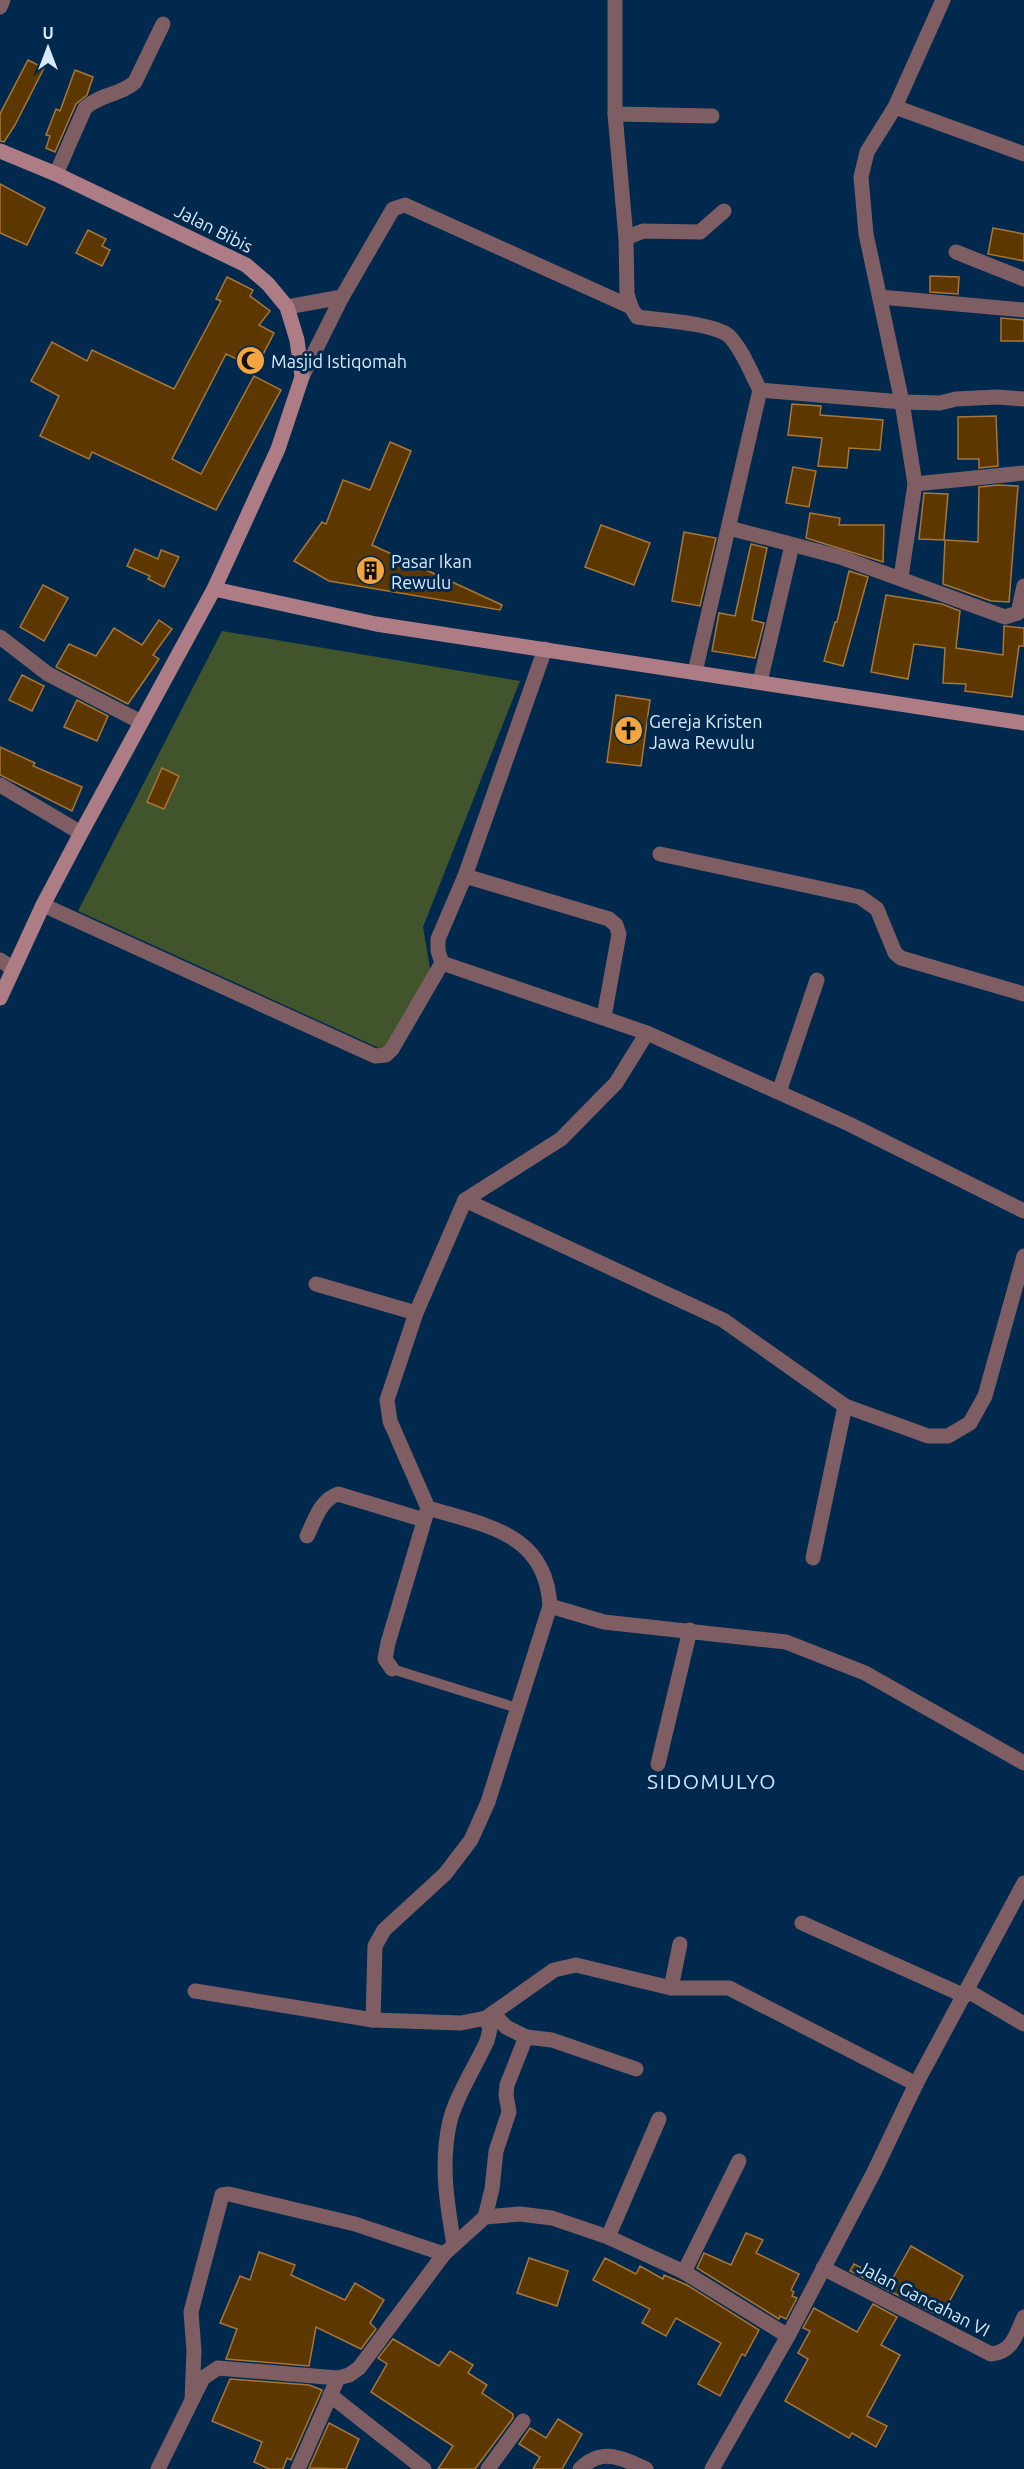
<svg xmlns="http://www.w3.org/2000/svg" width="1024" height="2469" font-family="Ubuntu,sans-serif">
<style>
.grass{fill:#42542c}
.building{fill:#5c3800;stroke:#a97637;stroke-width:1.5}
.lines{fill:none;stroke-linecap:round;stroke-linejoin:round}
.lane{stroke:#7e5e63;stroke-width:10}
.street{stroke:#7e5e63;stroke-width:15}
.secondary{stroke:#ae7c84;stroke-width:15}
.labels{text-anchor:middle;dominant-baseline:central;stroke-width:6;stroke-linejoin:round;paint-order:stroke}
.street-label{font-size:18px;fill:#d8e9fb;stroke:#00294d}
.poi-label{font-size:18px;fill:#d8e9fb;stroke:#00294d;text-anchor:start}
.quarter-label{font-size:21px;letter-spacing:1.5px;fill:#cee5fd;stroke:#00294d}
</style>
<rect width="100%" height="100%" fill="#00294d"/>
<polygon class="grass" points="222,631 520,681 423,927 431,974 392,1054 78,911"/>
<g class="building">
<polygon points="28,60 44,68 15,125 4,142 0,141 0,114"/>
<polygon points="75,70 93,77 87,95 76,104 55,152 46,148 50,136 46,135 56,109 60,111"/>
<polygon points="0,184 45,208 27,245 0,233"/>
<polygon points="993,228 1024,234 1024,261 988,254"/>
<polygon points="88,230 106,239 102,246 110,250 102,266 76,253"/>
<polygon points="930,276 959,277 958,294 930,292"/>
<polygon points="227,277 253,290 250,296 270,311 259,325 274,333 256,368 226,354 172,459 201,474 254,376 281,390 216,510 92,452 89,459 40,436 59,396 31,381 52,342 87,361 92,350 174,389 221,301 216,299"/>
<polygon points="1001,318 1024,320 1024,341 1001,341"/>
<polygon points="792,404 821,406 820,415 883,420 880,450 849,448 847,468 818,466 822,438 788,435"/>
<polygon points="996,416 998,466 979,468 979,459 958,459 958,417"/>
<polygon points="390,442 411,451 372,545 502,605 500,610 329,581 294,561 322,522 326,524 343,480 370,490"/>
<polygon points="793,467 816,471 809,507 786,503"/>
<polygon points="998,485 1018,486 1009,602 991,601 943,584 945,540 978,542 979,487"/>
<polygon points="924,493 948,494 944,540 919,539"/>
<polygon points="810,513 840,518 839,525 884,525 883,562 806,538"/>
<polygon points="601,525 650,543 634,585 585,567"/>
<polygon points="684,532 716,538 700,606 672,601"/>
<polygon points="751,544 767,548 752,620 764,623 755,658 712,651 719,613 735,616"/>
<polygon points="135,549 158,559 161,550 179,557 164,587 148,579 150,576 127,566"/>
<polygon points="849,571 868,577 843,666 824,661 835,622 837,622"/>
<polygon points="43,585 68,598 44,641 20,627"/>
<polygon points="886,595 942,604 960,611 956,648 1003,655 1004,626 1024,628 1024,646 1019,646 1012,697 965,691 966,684 943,683 945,648 914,644 908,679 871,672"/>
<polygon points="159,620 172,629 153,655 159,659 128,704 56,667 69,644 96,656 114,628 142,645"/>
<polygon points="22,675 44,686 32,711 9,700"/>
<polygon points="616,695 650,700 641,766 607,762"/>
<polygon points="77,700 108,716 97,741 64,727"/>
<polygon points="0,747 35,763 33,766 82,787 72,811 0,775"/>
<polygon points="162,768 179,776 164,809 147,802"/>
<polygon points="746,2233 763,2240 756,2253 799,2274 791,2290 794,2292 792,2296 797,2298 786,2319 780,2316 779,2319 697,2268 704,2253 731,2265"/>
<polygon points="911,2246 963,2276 941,2317 850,2271 854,2264 890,2283"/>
<polygon points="259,2252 295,2265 291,2275 345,2300 355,2283 384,2300 370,2323 376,2329 361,2349 316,2327 309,2366 226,2359 237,2329 220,2323 240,2276 250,2280"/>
<polygon points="529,2258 568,2271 557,2306 517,2293"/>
<polygon points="605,2258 636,2274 640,2266 663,2279 664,2275 687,2285 759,2330 745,2356 742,2354 720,2396 698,2384 721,2343 676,2318 666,2336 642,2323 650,2309 593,2280"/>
<polygon points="873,2304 897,2317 881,2345 900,2355 867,2416 887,2426 876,2447 852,2433 849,2438 785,2401 808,2359 798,2353 810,2331 803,2328 814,2308 857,2332"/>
<polygon points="393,2339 439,2366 450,2351 473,2365 468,2373 487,2385 482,2393 513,2414 513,2418 475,2469 438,2469 453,2446 371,2392 387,2364 378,2358"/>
<polygon points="230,2379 309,2385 322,2390 291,2460 287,2458 283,2469 269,2469 254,2462 262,2442 212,2421"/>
<polygon points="558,2419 582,2434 562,2469 533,2469 540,2457 519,2444 530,2428 546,2438"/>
<polygon points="329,2423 359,2439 346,2469 309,2468"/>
</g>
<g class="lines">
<polyline class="lane" points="392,1669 517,1708"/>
<g class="street">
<path d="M615 0V114L626 238 627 294 631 307 637 317C657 320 717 323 730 337 743 351 751 373 760 390L902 402 940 403 956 399 996 397 1024 399"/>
<polyline points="0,7 3,0"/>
<polyline points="895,107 1024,154"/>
<polyline points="615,114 712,116"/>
<path d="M56 174 85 108C100 94 121 95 135 82L163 24"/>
<polyline points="626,238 643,231 700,232 724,211"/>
<polyline points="956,252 1024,279"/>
<polyline points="880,297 1024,310"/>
<polyline points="287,307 342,297 393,209 405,205 631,307"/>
<polyline points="302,377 342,297"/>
<polyline points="915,484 1024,473"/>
<polyline points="729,528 840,557 1005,617 1018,613 1024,586"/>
<polyline points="901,577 915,484 902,402 866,234 861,177 867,152 895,107 943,0"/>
<polyline points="0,637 48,674 141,722"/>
<polyline points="545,649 465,876 438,939 438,951 442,963 647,1033 849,1124 1024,1211"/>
<polyline points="695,672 760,390"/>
<polyline points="760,682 792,545"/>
<polyline points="0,785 81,833"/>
<polyline points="660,854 860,897 877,909 895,953 901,958 1024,994"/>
<polyline points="465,876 609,919 616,925 619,934 604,1017"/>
<polyline points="43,905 375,1056 386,1055 392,1049 442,963"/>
<polyline points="0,960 13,969"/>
<path d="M647 1033 616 1083 561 1139 465 1200 416 1313 387 1400 390 1421 428 1508C487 1526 546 1533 550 1606L604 1622 786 1642 865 1673 1024 1763"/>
<polyline points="779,1092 817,980"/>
<polyline points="465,1200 723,1320 845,1406 928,1436 948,1436 970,1423 985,1396 1024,1256"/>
<polyline points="316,1284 416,1313"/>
<path d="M307 1536C315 1520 320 1500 338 1494L424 1520"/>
<polyline points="813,1558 845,1406"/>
<polyline points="392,1669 385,1659 388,1643 428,1508"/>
<polyline points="658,1764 690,1630"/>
<polyline points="802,1923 965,1996"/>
<polyline points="671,1988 680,1944"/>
<polyline points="195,1991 373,2020 461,2023 486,2018 554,1970 576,1965 671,1988 729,1988 916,2084"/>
<polyline points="968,1991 1024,2024"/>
<polyline points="493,2013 506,2027 526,2037 552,2040 636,2069"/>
<polyline points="373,2020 375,1946 384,1930 445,1874 471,1840 488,1802 550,1606"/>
<polyline points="485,2217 492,2189 496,2151 509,2112 506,2095 507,2085 526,2037"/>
<polyline points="608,2237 659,2119"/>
<path d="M454 2245C447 2204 440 2163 450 2121 456 2096 476 2065 487 2041L490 2029 486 2018"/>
<path d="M823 2268 991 2354C1013 2352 1016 2334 1024 2317"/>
<polyline points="684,2272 739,2161"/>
<polyline points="330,2395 424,2469"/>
<polyline points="192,2400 194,2351 191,2312 222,2195 229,2194 355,2224 444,2254"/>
<polyline points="158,2469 203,2378 218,2368 338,2378"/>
<polyline points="298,2469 338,2378 349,2375 359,2368 444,2254 485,2217 520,2214 552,2218 608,2237 684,2272 788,2336"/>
<polyline points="488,2469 523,2421"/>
<path d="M580 2469C602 2447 622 2458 646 2469"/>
<polyline points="712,2469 788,2336 874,2172 916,2084 1024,1883"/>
</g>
<g class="secondary">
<polyline points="0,151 56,174 246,265 268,284 287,307 297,340 302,377 278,449 214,589 81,833 43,905 0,998"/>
<polyline points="214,589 376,624 1024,723"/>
</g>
</g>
<defs>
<symbol id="mosque-disc" viewBox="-11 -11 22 22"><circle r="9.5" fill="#f2a541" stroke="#00294d"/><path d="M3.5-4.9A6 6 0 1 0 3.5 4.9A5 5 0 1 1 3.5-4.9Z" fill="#111"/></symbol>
<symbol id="building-disc" viewBox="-11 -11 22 22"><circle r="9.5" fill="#f2a541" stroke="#00294d"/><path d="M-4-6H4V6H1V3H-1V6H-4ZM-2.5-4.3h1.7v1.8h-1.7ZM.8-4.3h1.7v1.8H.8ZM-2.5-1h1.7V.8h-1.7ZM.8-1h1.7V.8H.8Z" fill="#111"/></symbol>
<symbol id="church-disc" viewBox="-11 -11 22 22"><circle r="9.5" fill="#f2a541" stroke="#00294d"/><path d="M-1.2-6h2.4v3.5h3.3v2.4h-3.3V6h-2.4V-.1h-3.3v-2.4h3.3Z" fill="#111"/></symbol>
</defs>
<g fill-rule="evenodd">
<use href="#mosque-disc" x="234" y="344" width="33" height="33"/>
<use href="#building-disc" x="354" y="554" width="33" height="33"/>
<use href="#church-disc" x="612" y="714" width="33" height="33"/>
</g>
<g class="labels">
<g class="street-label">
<text transform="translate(214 228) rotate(27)">Jalan Bibis</text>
<text transform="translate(924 2298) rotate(27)">Jalan Gancahan VI</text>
</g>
<g class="poi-label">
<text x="271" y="361">Masjid Istiqomah</text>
<text x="391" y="561">Pasar Ikan<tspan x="391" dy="21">Rewulu</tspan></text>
<text x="649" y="721">Gereja Kristen<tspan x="649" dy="21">Jawa Rewulu</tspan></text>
</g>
<g class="quarter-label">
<text x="712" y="1781">SIDOMULYO</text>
</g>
</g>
<g transform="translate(48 48)" stroke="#00294d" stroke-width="4.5" paint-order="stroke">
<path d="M0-4.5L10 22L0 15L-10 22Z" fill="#d8e9fb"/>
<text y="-9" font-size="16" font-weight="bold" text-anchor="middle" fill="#d8e9fb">U</text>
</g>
</svg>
